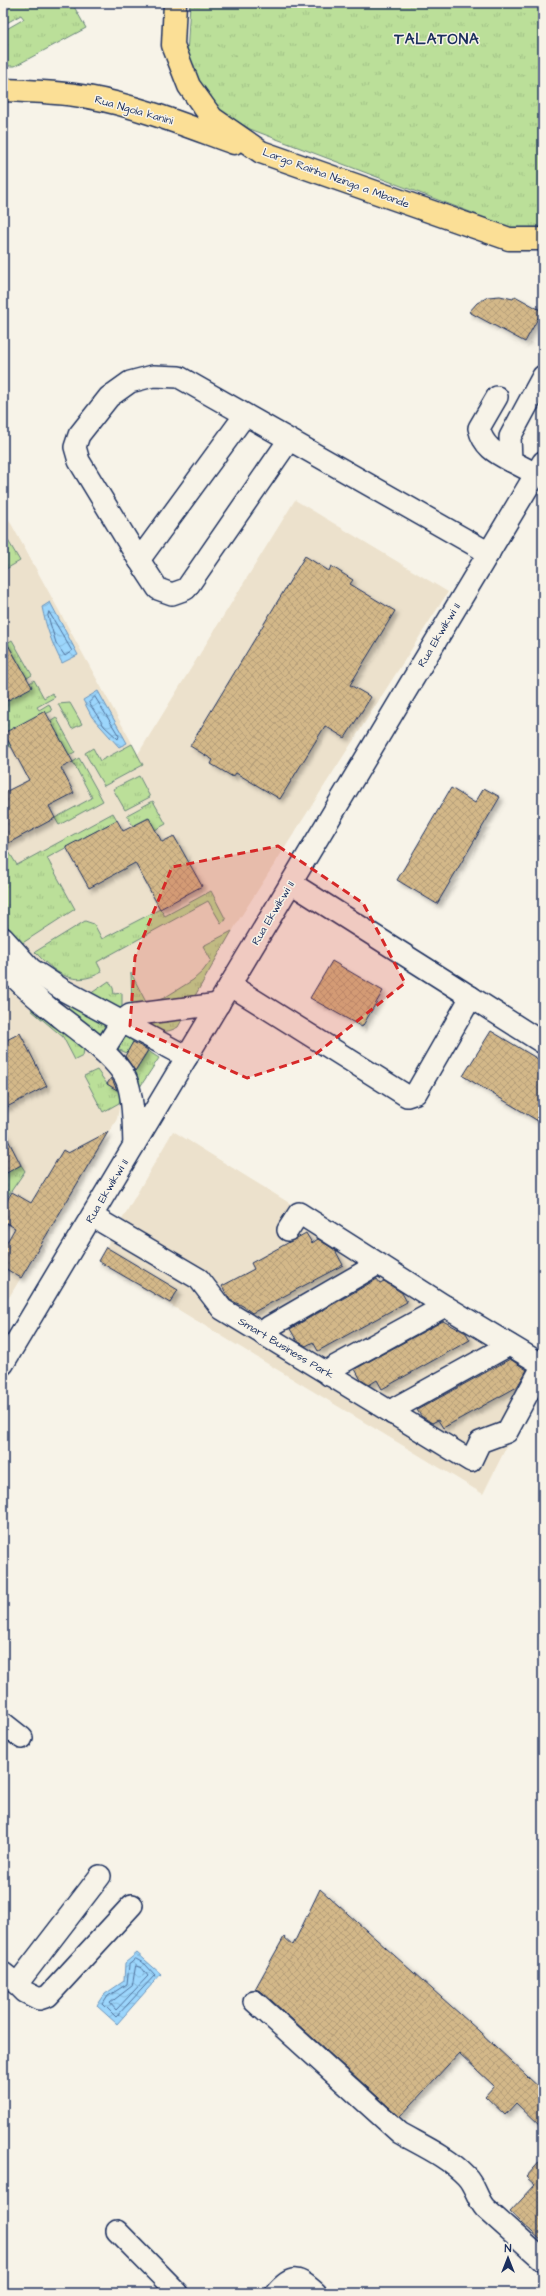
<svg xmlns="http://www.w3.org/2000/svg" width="546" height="2296" font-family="'Architects Daughter',sans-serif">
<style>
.built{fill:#ece1cc}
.grass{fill:url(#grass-tufts);stroke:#6b877c}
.water{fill:url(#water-waves);stroke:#6893bd}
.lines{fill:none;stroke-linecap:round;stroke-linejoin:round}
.shore{stroke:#4f729d;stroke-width:1}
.building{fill:url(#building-cross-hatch);stroke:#1b2f5e;filter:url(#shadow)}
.minor-casing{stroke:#1b2f5e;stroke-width:24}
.major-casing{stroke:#1b2f5e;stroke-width:25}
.minor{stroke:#f7f3e8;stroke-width:21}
.major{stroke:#fbdf96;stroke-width:22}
.marked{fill:#d62828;fill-opacity:0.2;stroke:#d62828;stroke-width:3;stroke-dasharray:8 5;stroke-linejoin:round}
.labels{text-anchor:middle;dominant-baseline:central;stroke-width:3;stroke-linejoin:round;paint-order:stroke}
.street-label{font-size:11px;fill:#1b2f5e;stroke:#f7f3e8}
.district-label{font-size:15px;font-weight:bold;letter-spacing:1px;fill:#1b2f5e;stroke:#f7f3e8}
</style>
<defs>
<pattern id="grass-tufts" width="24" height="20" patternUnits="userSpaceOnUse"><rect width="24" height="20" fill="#bbdf99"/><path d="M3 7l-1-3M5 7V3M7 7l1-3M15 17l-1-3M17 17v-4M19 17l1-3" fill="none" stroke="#a0c086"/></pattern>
<pattern id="water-waves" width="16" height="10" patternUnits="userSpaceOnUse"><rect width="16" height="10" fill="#9cd6fc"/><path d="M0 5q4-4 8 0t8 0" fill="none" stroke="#86b8da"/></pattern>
<pattern id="building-cross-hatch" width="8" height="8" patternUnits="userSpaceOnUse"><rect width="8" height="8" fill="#d3b889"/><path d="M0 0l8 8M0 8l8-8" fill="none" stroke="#b59e79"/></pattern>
<filter id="shadow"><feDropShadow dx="3.5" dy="3.5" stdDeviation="2" flood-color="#0004"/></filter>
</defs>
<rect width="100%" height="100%" fill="#f7f3e8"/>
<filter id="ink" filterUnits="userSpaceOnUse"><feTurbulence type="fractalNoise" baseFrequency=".025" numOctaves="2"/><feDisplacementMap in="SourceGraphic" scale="8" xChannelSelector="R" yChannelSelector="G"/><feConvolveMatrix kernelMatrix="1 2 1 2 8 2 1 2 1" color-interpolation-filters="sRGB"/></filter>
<g filter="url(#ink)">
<g class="built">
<polygon points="295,500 448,592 240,918 192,1001 148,1034 114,1088 122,1093 117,1119 8,1299 3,1291 3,509 138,754"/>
<polygon points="173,1131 543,1360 543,1373 483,1494 98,1261"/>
</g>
<g class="grass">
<polygon points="3,3 72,3 86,28 15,66 3,66 3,31 24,19 21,15 3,25"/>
<polygon points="190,3 543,3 543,227 515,229 250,129 217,109 198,84 187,55"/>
<polygon points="3,532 20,561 6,569 3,564"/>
<polygon points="12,640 32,675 27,678 7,643"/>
<polygon points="34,680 44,698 52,693 55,697 37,707 39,710 49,704 52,711 4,733 11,747 3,745 3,703"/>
<polygon points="70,703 82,724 72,729 58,704"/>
<polygon points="56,717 75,752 69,755 50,721"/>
<polygon points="132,744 143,765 104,786 85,753 93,748 100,761"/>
<polygon points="79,758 103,801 59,825 55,818 92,798 73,762"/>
<polygon points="139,776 150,797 125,810 113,789"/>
<polygon points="153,801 166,824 155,830 148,818 133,826 127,815"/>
<polygon points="113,813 117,820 47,858 75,909 21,944 3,921 3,842 17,865"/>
<path d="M211 891 226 920 221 923 208 901 97 962 102 972C73 988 55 973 35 952L85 921 94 924 102 939 160 909 165 916Z"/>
<polygon points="232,931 192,1001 132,1007 131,973 147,1004 164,998 193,980 203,971 211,960 203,946"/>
<polygon points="109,981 113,988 114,994 122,993 122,1008 115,1008 90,994"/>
<polygon points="34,1006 72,1036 84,1049 83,1056 75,1060 63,1037 31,1010"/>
<polygon points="70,1006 104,1022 106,1026 100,1036 65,1012"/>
<path d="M183 1018 178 1027C164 1035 157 1031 145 1023Z"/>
<polygon points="125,1035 133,1042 127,1053 117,1049"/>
<polygon points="148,1051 159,1058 138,1090 132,1076"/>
<polygon points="97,1070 107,1084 122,1093 119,1103 103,1112 84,1076"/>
<polygon points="21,1165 25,1171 3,1203 3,1194 8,1191 3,1183 3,1174"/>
</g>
<g class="water">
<path d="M50 602 78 655 62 663C52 644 46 627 42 607Z"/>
<polygon points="98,691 127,743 119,747 92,717 83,700"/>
<polygon points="137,1953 161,1974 117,2024 97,2006 105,1994 124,1981 125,1963"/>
</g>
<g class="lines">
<g class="shore">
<polygon points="49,612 72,651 65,656 56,643 48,616"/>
<polygon points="95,697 119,736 118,739 104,726 89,703"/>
<polygon points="136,1959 145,1964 155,1975 116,2017 103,2004 108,1996 127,1984 129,1965"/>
<polygon points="136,1966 142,1968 148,1976 116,2010 110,2003 132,1986"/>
</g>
</g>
<g class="building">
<polygon points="500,296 513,299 515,296 542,311 525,342 469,312 477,303 488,297"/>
<polygon points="305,556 329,571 331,566 353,580 350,584 395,611 350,685 371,697 345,738 325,726 280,799 236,773 233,777 211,764 213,760 190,746"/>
<polygon points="3,636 32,687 3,703"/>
<polygon points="45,711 73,762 61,768 74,793 49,806 55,818 3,846 3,793 29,780 4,733"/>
<polygon points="451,788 475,803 484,788 500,797 437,904 397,880"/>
<polygon points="149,818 162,842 174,836 202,886 160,909 135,863 89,888 66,847 117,820 123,831"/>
<polygon points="332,961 383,991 362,1027 310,998"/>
<polygon points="491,1031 543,1062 543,1124 463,1076"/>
<polygon points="20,1033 47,1086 3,1109 3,1042"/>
<polygon points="133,1042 148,1050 135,1071 125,1056"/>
<polygon points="111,1078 113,1081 117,1090 107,1084"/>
<polygon points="3,1130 21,1165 3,1175"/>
<polygon points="108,1132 21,1278 3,1267 3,1249 15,1228 3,1221 3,1207 12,1192 31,1203 63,1150 68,1153"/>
<polygon points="306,1233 312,1243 318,1239 335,1250 343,1265 252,1313 243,1306 230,1300 222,1286 254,1269 251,1263"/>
<polygon points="106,1247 178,1290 170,1303 98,1261"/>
<polygon points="377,1279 380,1283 384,1281 402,1293 407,1302 318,1351 313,1342 306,1346 297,1341 290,1329"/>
<polygon points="443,1321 466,1333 470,1340 382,1389 377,1380 369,1385 361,1380 355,1369"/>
<polygon points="510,1359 527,1370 517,1387 443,1428 438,1420 432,1423 421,1416 417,1410"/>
<polygon points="320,1889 479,2031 543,2091 543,2129 516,2103 505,2115 485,2096 494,2086 459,2053 400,2117 262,1992 255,1989 284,1937 293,1945"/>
<polygon points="543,2158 543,2242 510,2212 535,2185 526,2177"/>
</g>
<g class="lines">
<defs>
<g id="minor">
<path d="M497 397 479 428C483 446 495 453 511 461"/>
<polyline points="245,415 139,560 79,461 75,447 79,435 109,397 130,382 153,376 179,377 489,553"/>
<polyline points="536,474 511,461 510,437 543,376"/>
<polyline points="139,560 158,589 172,594 186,589 289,440"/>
<polyline points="291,883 471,997"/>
<polyline points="3,938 31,969 63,990 187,1057"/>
<path d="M3 965C17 981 33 995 50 1009 71 1026 121 1059 128 1084 134 1103 133 1125 134 1145"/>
<polyline points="230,985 407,1096 416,1093 471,997 543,1043"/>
<polyline points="103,1051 122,1021 130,1015 219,1004"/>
<polyline points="92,1216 199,1279 222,1309 471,1461 480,1442 507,1432 543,1365"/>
<polyline points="288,1230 299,1213 445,1306 543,1365"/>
<polyline points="264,1335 269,1327 378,1264"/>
<polyline points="3,1364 543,462"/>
<polyline points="329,1375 334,1367 445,1306"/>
<polyline points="393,1414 397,1407 509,1345"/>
<polyline points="3,1723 22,1738"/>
<polyline points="3,1973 17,1984 100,1876"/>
<polyline points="17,1984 25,1992 39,1999 48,1996 132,1905"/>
<path d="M254 2001 400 2133C423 2146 448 2157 466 2176 475 2185 477 2199 485 2208L543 2260"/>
<polyline points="117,2231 178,2293"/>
<path d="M276 2293C293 2274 298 2277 316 2293"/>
</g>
<g id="major">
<polyline points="175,3 173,45 189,86 212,118 261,152 509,239 543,239"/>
<path d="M3 90C32 91 60 92 88 97 138 106 187 126 234 143"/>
</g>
</defs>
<use href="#minor" class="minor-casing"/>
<use href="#major" class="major-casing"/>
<use href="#minor" class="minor"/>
<use href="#major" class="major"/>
</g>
</g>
<path class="marked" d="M278 846 363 903 405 983 312 1057 247 1078 130 1026 135 957 172 867Z"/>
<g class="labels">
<g class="street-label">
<text transform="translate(134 110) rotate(16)">Rua Ngola kanini</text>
<text transform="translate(336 178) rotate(20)">Largo Rainha Nzinga a Mbande</text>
<text transform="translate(439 635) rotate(-59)">Rua Ekwikwi II</text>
<text transform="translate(273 913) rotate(-59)">Rua Ekwikwi II</text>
<text transform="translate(107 1191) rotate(-59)">Rua Ekwikwi II</text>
<text transform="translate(286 1348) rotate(31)">Smart Business Park</text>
</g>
<g class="district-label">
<text x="437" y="39">TALATONA</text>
</g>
</g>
<rect width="546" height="2296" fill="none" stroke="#f7f3e8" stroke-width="16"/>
<rect x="8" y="8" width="530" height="2280" fill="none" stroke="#1b2f5e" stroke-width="1.5" filter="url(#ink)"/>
<g transform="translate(508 2258)" stroke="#f7f3e8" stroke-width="3" paint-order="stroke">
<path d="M0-3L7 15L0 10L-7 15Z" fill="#1b2f5e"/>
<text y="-6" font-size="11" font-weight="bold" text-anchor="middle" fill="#1b2f5e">N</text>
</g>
</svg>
